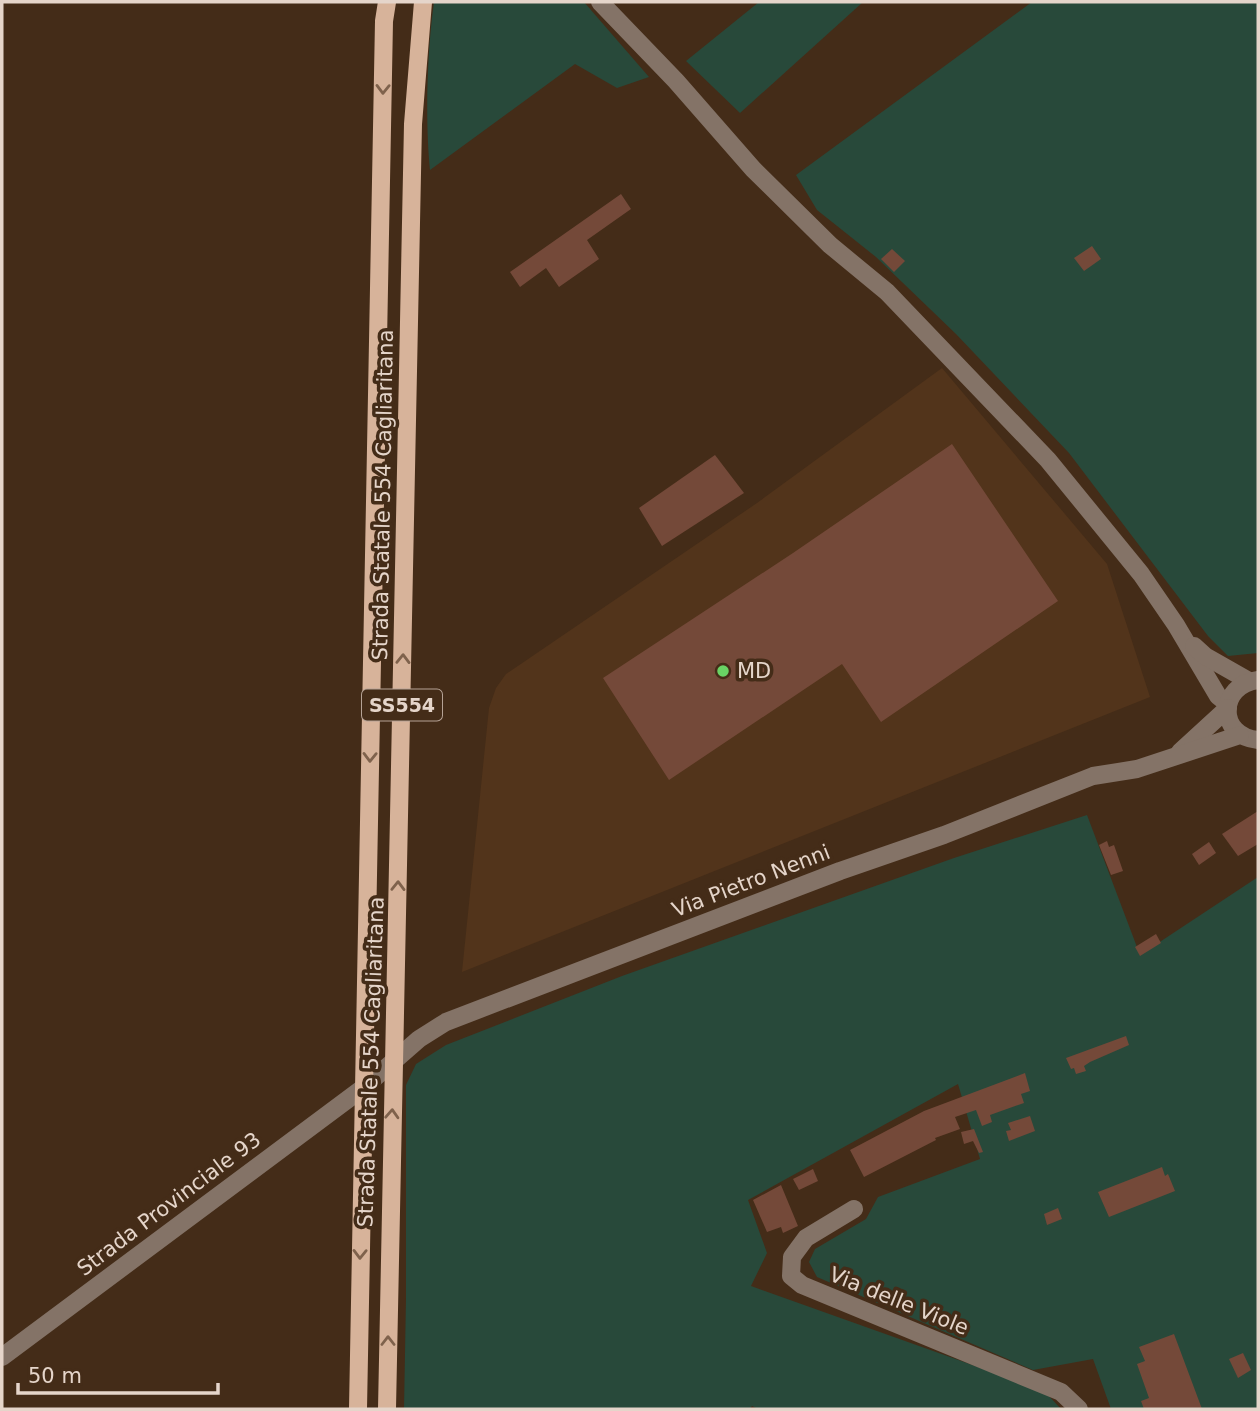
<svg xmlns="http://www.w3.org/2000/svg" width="1260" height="1411" font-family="'DejaVu Sans',sans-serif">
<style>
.built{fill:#52341b}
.green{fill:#28493a}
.building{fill:#744939}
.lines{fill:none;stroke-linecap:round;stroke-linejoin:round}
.minor{stroke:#847367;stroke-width:18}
.major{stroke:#d7b39a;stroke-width:18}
.oneway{stroke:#7f624c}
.poi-dot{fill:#69d364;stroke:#442c18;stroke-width:2.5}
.labels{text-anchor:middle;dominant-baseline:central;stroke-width:7;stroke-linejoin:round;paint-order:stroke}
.shield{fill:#442c18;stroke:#b5a295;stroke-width:2}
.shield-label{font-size:19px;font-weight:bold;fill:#e5d5ca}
.street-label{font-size:21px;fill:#e5d5ca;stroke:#442c18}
.poi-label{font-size:21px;fill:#e5d5ca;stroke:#442c18;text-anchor:start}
</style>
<rect width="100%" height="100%" fill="#442c18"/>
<polygon class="built" points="942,368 1107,564 1150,697 462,972 489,708 496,688 506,674 757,503"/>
<g class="green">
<path d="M434 2H584L649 77 617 88 575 64 430 170C425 120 427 52 434 2Z"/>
<polygon points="759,2 863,2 740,113 686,61"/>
<polygon points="1032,2 1258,2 1258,653 1228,656 1208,636 1069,453 956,334 876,257 817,210 796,175"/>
<polygon points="1087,815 1140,955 1258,877 1258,1409 1111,1409 1093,1359 1033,1370 817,1277 809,1262 815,1249 866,1219 878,1197 980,1159 958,1084 748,1200 767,1253 751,1286 1026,1384 1047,1394 1061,1409 758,1409 752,1406 750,1409 404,1409 406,1298 406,1085 416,1064 446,1045 622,976 954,858"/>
</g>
<g class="building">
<polygon points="621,194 631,209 587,240 599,259 559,287 546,268 520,287 510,272"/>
<polygon points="1092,246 1101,259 1084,271 1074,258"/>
<polygon points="892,249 905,261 894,272 881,259"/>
<polygon points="952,444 1058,601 881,722 842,664 669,780 603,678 793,553"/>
<polygon points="715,455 744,493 662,546 639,508"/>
<polygon points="1258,811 1258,844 1238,856 1222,834"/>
<polygon points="1107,841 1109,847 1114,845 1123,871 1111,875 1099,845"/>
<polygon points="1209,842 1216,853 1199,865 1192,854"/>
<polygon points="1156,934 1161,943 1140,956 1135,947"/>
<polygon points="1126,1036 1129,1045 1090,1062 1084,1066 1086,1071 1076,1074 1074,1068 1071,1069 1066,1058"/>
<polygon points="1025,1073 1030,1091 1021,1094 1024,1103 990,1115 992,1122 982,1126 976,1110 955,1117 960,1129 935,1138 936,1140 864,1177 850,1150 924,1111"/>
<polygon points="1030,1116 1035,1131 1009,1141 1006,1131 1011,1130 1008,1123"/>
<polygon points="974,1129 983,1152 979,1153 973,1141 964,1144 961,1132"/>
<polygon points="1162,1167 1165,1176 1168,1174 1175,1191 1109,1217 1098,1192"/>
<polygon points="813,1169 818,1181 799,1190 793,1179"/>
<polygon points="781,1185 798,1226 783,1233 781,1227 767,1232 753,1200"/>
<polygon points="1058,1208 1062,1219 1047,1225 1044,1214"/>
<polygon points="1174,1334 1202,1409 1144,1409 1141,1401 1149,1398 1137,1364 1145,1361 1139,1347"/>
<polygon points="1243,1353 1251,1370 1238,1378 1229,1359"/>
</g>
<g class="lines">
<g class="minor">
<polyline points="600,2 676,81 753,169 830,245 887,292 1048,460 1141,574 1176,625 1218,696 1228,704"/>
<polyline points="1194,646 1205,656 1249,681"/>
<path d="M1258 680C1218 685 1217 736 1258 740"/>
<polyline points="1180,752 1228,708"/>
<polyline points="854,1209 806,1238 792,1257 791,1276 802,1285 1061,1392 1079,1409"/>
<polyline points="2,1357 363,1088 419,1039 446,1022 840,871 944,835 1093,776 1137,769 1240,735"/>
</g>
<g class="major">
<polyline points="358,1409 384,21 387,2"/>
<polyline points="387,1409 413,124 423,2"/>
</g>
</g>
<defs><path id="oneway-chevron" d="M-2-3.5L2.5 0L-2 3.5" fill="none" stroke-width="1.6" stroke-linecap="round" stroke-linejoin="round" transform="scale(1.75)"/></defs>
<g class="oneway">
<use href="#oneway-chevron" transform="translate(383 89) rotate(91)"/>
<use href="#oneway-chevron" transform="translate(403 659) rotate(-89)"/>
<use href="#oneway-chevron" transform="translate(370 757) rotate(91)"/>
<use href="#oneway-chevron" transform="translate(398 886) rotate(-89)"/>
<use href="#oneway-chevron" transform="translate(392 1114) rotate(-87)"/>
<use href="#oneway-chevron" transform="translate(360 1254) rotate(91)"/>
<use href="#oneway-chevron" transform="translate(388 1341) rotate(-90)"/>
</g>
<circle class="poi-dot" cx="723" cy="671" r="7"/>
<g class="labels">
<rect class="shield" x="362" y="689.5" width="80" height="31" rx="5"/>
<g class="shield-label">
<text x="402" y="705">SS554</text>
</g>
<g class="street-label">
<text transform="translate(383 495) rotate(-89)">Strada Statale 554 Cagliaritana</text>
<text transform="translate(751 881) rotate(-21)">Via Pietro Nenni</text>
<text transform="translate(371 1062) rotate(-88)">Strada Statale 554 Cagliaritana</text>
<text transform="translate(169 1204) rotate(-37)">Strada Provinciale 93</text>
<text transform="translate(899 1301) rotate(22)">Via delle Viole</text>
</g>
<g class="poi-label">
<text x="737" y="671">MD</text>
</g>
</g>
<rect width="1260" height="1411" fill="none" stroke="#e5d5ca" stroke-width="7"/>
<path d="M18 1383v10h200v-10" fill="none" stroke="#e5d5ca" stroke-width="3.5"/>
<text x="28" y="1383" font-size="21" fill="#e5d5ca" stroke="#442c18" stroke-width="5" paint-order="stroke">50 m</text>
</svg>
